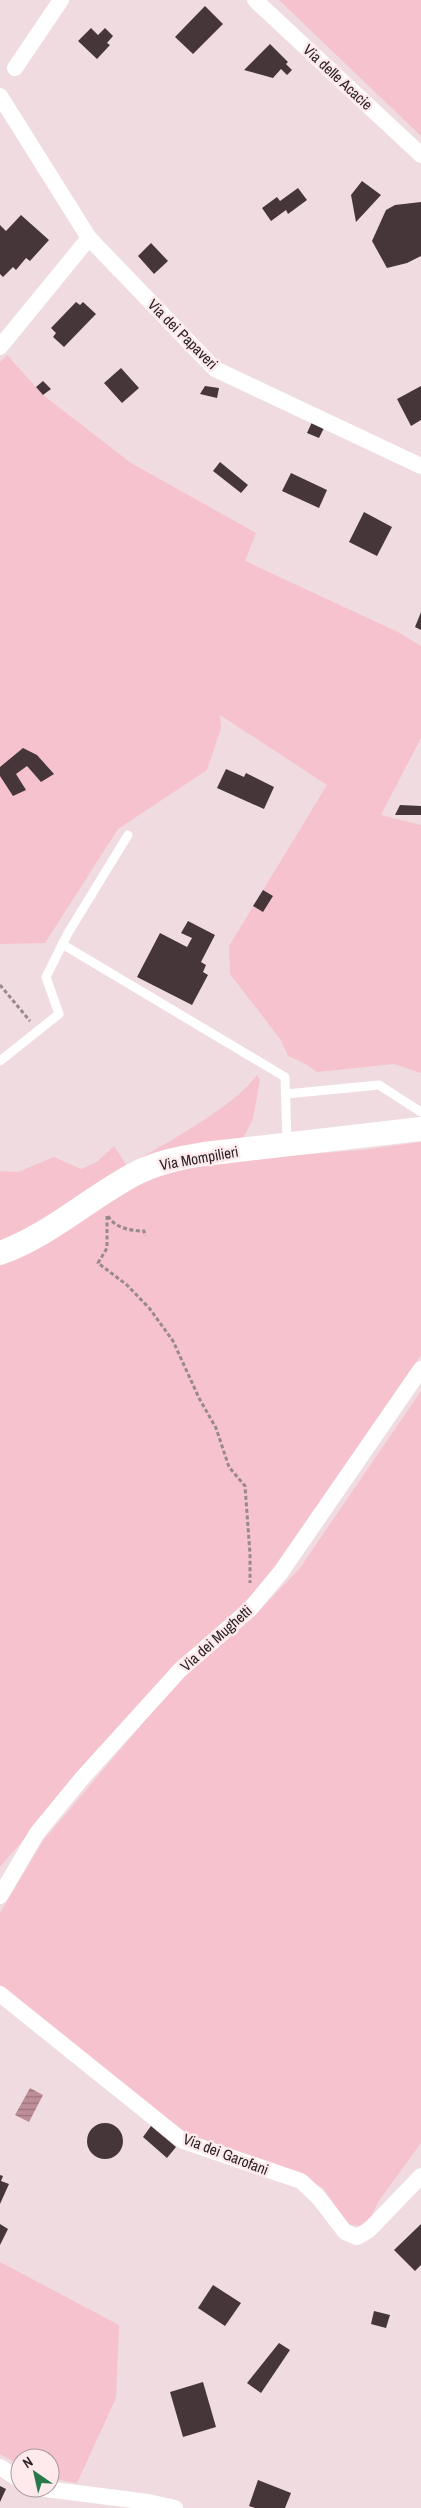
<svg xmlns="http://www.w3.org/2000/svg" width="421" height="2508" font-family="'Archivo Narrow',sans-serif">
<style>
.grass{fill:#f5c2cd}
.water{fill:url(#water-rules)}
.building{fill:#46363a}
.lines{fill:none;stroke-linecap:round;stroke-linejoin:round}
.path{stroke:#97898c;stroke-width:3;stroke-dasharray:4 2.5;stroke-linecap:butt}
.lane{stroke:#fff;stroke-width:9}
.street{stroke:#fff;stroke-width:16}
.secondary{stroke:#fff;stroke-width:24}
.labels{text-anchor:middle;dominant-baseline:central;stroke-width:5;stroke-linejoin:round;paint-order:stroke}
.street-label{font-size:15px;fill:#292223;stroke:#fee9ed}
</style>
<defs>
<pattern id="water-rules" width="6" height="5" patternUnits="userSpaceOnUse" patternTransform="scale(1.25)"><rect width="6" height="5" fill="#be8e98"/><path d="M0 2.5h6" fill="none" stroke="#9a747c"/></pattern>
</defs>
<rect width="100%" height="100%" fill="#f0dce0"/>
<g class="grass">
<polygon points="279,0 421,0 421,136"/>
<polygon points="7,355 43,395 131,463 256,533 245,561 398,632 421,646 421,738 381,815 421,825 421,1073 394,1064 317,1072 304,1063 288,1056 281,1040 230,974 229,946 327,785 220,715 221,728 207,770 118,829 45,943 0,944 0,362"/>
<path d="M257 1075 260 1080 253 1119 242 1140 139 1159C173 1139 235 1106 257 1075Z"/>
<polygon points="421,1142 421,1355 272,1570 240,1609 139,1704 0,1867 0,1262 147,1177 211,1162 362,1150"/>
<polygon points="114,1146 127,1166 39,1222 0,1243 0,1171 18,1172 54,1157 81,1169 97,1162"/>
<polygon points="421,1391 421,2143 378,2202 371,2217 359,2226 348,2224 323,2188 302,2176 187,2134 0,1985 0,1913 43,1841 174,1686 195,1665 254,1616 300,1568"/>
<polygon points="0,2262 119,2325 116,2398 77,2483 50,2478 50,2458 20,2458 20,2465 0,2454"/>
</g>
<polygon class="water" points="30,2088 43,2095 29,2122 15,2115"/>
<g class="building">
<polygon points="205,6 223,24 193,54 175,37"/>
<polygon points="91,28 98,35 105,28 113,36 107,43 110,45 97,59 78,41"/>
<polygon points="270,44 288,62 286,64 292,70 287,75 281,69 273,78 244,70"/>
<polygon points="362,181 381,195 356,222 351,195"/>
<polygon points="298,188 307,200 288,214 286,210 271,221 262,208 277,197 280,201"/>
<polygon points="421,202 421,256 407,263 387,268 372,241 386,210 395,205"/>
<polygon points="21,215 49,240 30,261 26,258 16,270 13,267 3,277 0,274 0,225 6,231"/>
<polygon points="151,243 168,261 154,274 138,256"/>
<polygon points="76,302 80,305 83,302 96,314 64,347 53,337 56,333 51,328"/>
<polygon points="121,368 139,388 122,403 104,383"/>
<polygon points="43,381 51,389 43,395 36,387"/>
<polygon points="205,386 219,388 217,398 200,394"/>
<polygon points="421,386 421,420 411,426 397,399"/>
<polygon points="312,422 324,428 319,438 307,433"/>
<polygon points="220,462 248,485 241,493 213,471"/>
<polygon points="291,473 327,490 319,508 282,491"/>
<polygon points="364,512 392,527 377,556 349,542"/>
<polygon points="421,612 421,630 415,627"/>
<polygon points="23,748 37,755 54,774 41,782 27,766 16,774 26,790 13,796 0,776 0,767"/>
<polygon points="226,769 244,777 246,773 274,787 264,809 217,788"/>
<polygon points="400,805 421,806 421,815 395,815"/>
<polygon points="263,890 273,896 263,912 253,906"/>
<polygon points="188,921 215,935 201,962 206,965 203,972 208,975 192,1005 137,977 160,933 187,947 192,938 181,933"/>
<circle cx="105" cy="2141" r="18"/>
<polygon points="151,2126 176,2147 167,2158 143,2137"/>
<polygon points="0,2175 3,2176 1,2181 9,2184 0,2204"/>
<polygon points="0,2224 8,2229 0,2245"/>
<polygon points="421,2224 421,2265 415,2271 394,2250"/>
<polygon points="213,2285 241,2303 225,2326 198,2308"/>
<polygon points="374,2311 390,2315 386,2328 371,2324"/>
<polygon points="279,2343 290,2350 261,2393 247,2383"/>
<polygon points="203,2382 216,2427 183,2437 170,2392"/>
<polygon points="258,2480 291,2493 285,2508 255,2508 249,2506"/>
<polygon points="0,2486 6,2489 0,2502"/>
</g>
<g class="lines">
<g class="path">
<polyline points="0,985 30,1021"/>
<polyline points="107,1216 107,1248 98,1263 127,1285 150,1309 173,1341 199,1398 216,1428 229,1467 245,1486 250,1554 250,1583"/>
<path d="M108 1216C115 1228 131 1231 144 1231L145 1236"/>
</g>
<g class="lane">
<polyline points="62,944 285,1077 287,1142"/>
<polyline points="0,1061 59,1014 46,977 68,933 128,835"/>
<polyline points="286,1094 379,1085 421,1112"/>
</g>
<g class="street">
<polyline points="255,0 421,155"/>
<polyline points="15,68 61,0"/>
<polyline points="0,96 89,238"/>
<polyline points="0,347 89,238 215,369 421,466"/>
<polyline points="0,1896 37,1833 83,1777 180,1670 250,1609 281,1572 421,1369"/>
<polyline points="0,1994 183,2141 301,2181 319,2198 345,2232 357,2237 369,2230 421,2176"/>
<polyline points="0,2467 20,2480"/>
<polyline points="38,2488 148,2502 175,2508"/>
</g>
<path class="secondary" d="M0 1253C48 1236 87 1200 131 1176 154 1163 179 1158 204 1154L421 1129"/>
</g>
<g class="labels">
<g class="street-label">
<text transform="translate(338 77) rotate(43)">Via delle Acacie</text>
<text transform="translate(183 334) rotate(45)">Via dei Papaveri</text>
<text transform="translate(199 1158) rotate(-10)">Via Mompilieri</text>
<text transform="translate(216 1638) rotate(-42)">Via dei Mughetti</text>
<text transform="translate(226 2154) rotate(21)">Via dei Garofani</text>
</g>
</g>
<g transform="translate(35 2473) rotate(326)"><circle r="24" fill="#fee9ed" stroke="#a9999c"/>
<path d="M0-4L9 19L0 12L-9 19Z" fill="#27784a"/>
<text y="-8" font-size="14" font-weight="bold" text-anchor="middle" fill="#292223">N</text>
</g>
</svg>
